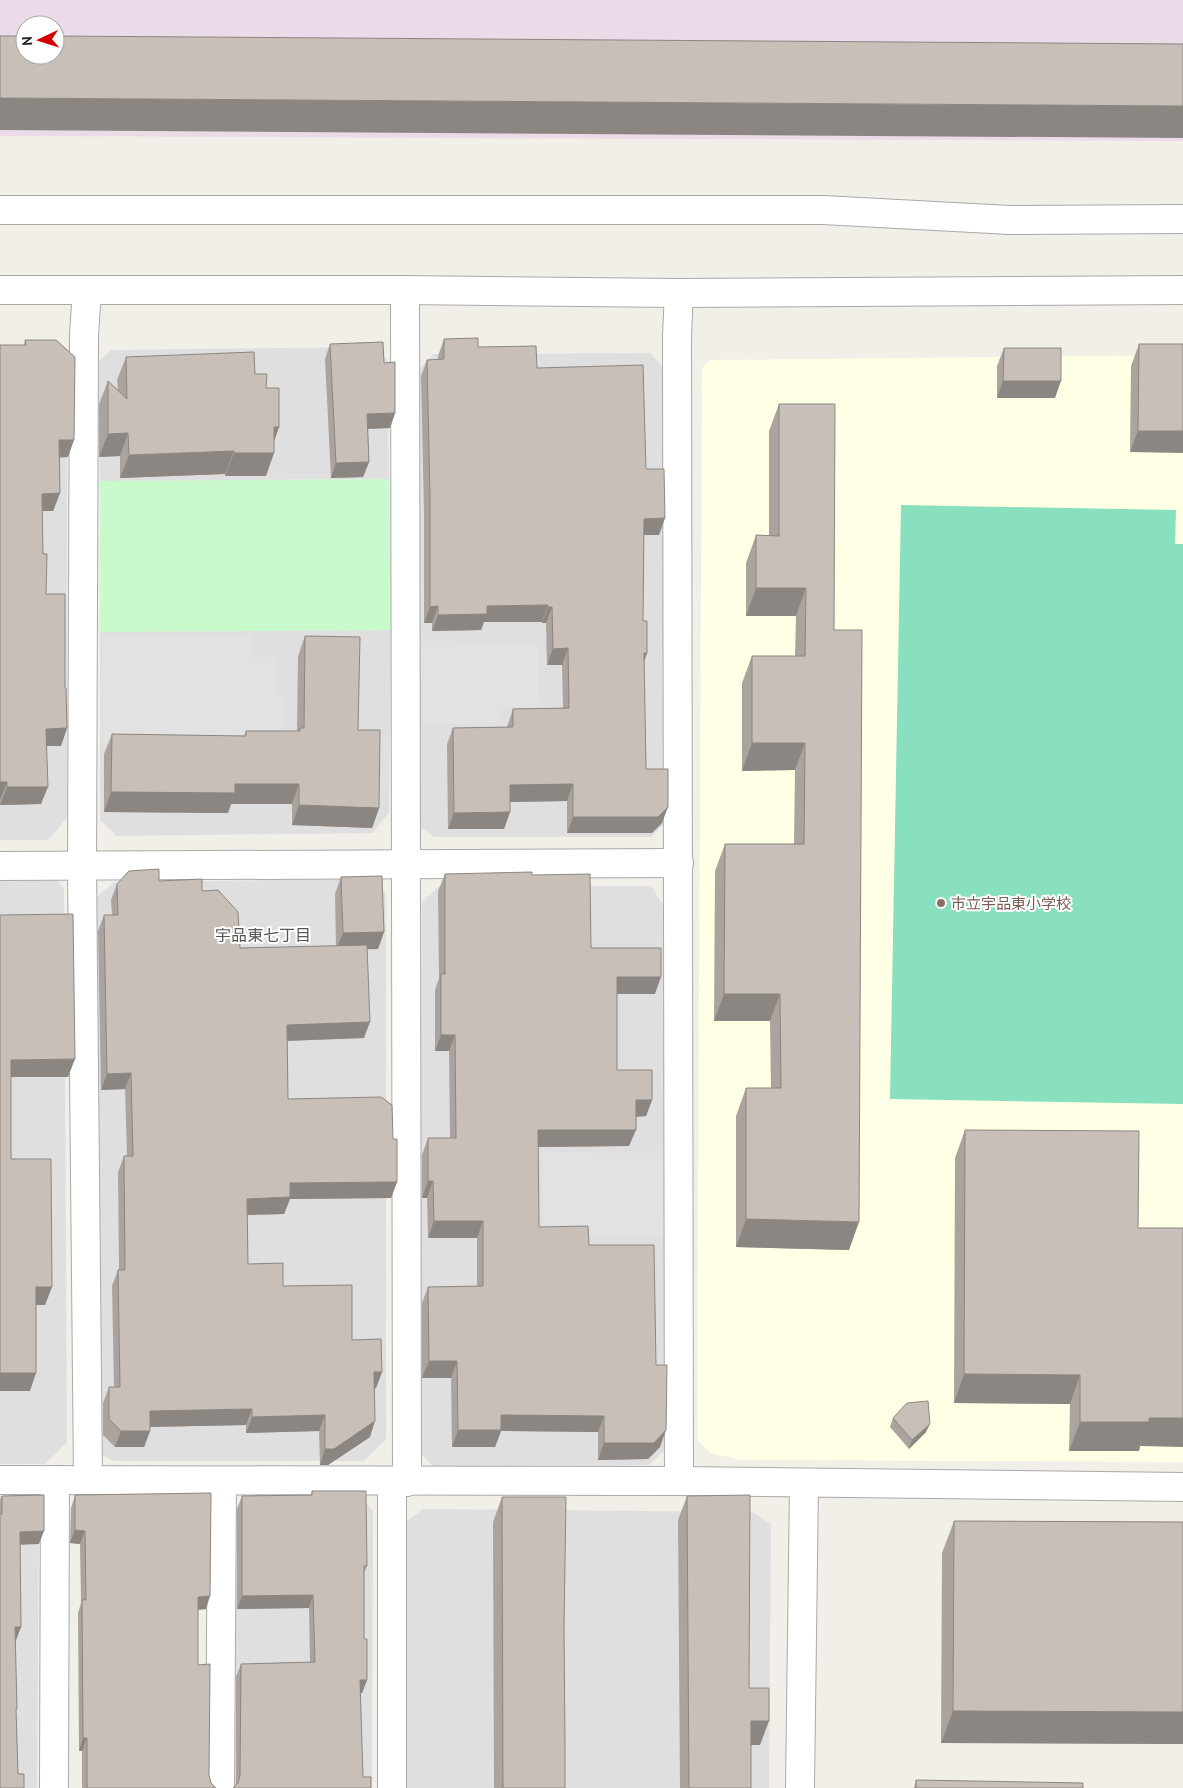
<svg xmlns="http://www.w3.org/2000/svg" width="1183" height="1788" font-family="'PT Sans','Noto Sans JP',sans-serif">
<style>
.residential{fill:#e0dfdf}
.industrial{fill:#ebdbe8;fill-rule:evenodd}
.education{fill:#ffffe5}
.park{fill:#c8facc}
.pitch{fill:#88e0be}
.parking{fill:#e2e2e2}
.lines{fill:none;stroke-linecap:round;stroke-linejoin:round}
.minor-casing{stroke:#a9a9a9;stroke-width:30}
.tertiary-casing{stroke:#a9a9a9;stroke-width:30}
.minor{stroke:#fff;stroke-width:28}
.tertiary{stroke:#fff;stroke-width:28}
.wall{fill:#aba49e}
.shaded-wall{fill:#8b8681}
.building{fill:#c7bfb8;stroke:#8b8681}
.education-dot{fill:#8d6e63;stroke:#fff;stroke-width:2}
.labels{text-anchor:middle;dominant-baseline:central;stroke-width:4;stroke-linejoin:round;paint-order:stroke}
.education-label{font-size:15px;fill:#785e54;stroke:#fff;text-anchor:start}
.neighbourhood-label{font-size:16px;fill:#555;stroke:#fff}
</style>
<rect width="100%" height="100%" fill="#f2efe9"/>
<g class="residential">
<polygon points="373,347 387,359 389,479 100,481 98,362 111,350"/>
<polygon points="650,353 668,372 667,821 651,837 434,837 420,827 419,369 433,354"/>
<polygon points="0,355 67,368 67,818 48,840 0,840"/>
<polygon points="391,630 389,813 372,833 117,836 100,820 100,632"/>
<polygon points="0,873 51,873 64,889 67,1443 44,1464 0,1464"/>
<polygon points="372,879 386,894 386,1439 364,1461 113,1461 93,1449 94,899 114,882"/>
<polygon points="439,886 651,886 663,905 666,1449 649,1465 432,1466 418,1450 422,902"/>
<polygon points="0,1496 27,1496 39,1508 37,1788 0,1788"/>
<polygon points="359,1496 373,1511 372,1788 228,1788 231,1511 246,1498"/>
<polygon points="423,1509 753,1512 771,1524 769,1788 405,1788 406,1522"/>
</g>
<path class="industrial" d="M0 0H1183V141L0 136ZM25 25H55V55H25Z"/>
<polygon class="education" points="1183,355 1183,1462 742,1460 710,1453 697,1439 702,368 710,360"/>
<polygon class="park" points="389,479 391,630 100,632 100,481"/>
<polygon class="pitch" points="901,505 1176,510 1175,544 1183,544 1183,1104 890,1099"/>
<g class="parking">
<polygon points="251,635 251,657 275,657 275,696 283,696 284,746 103,747 102,636"/>
<polygon points="538,645 539,707 500,708 500,723 421,724 420,647"/>
<polygon points="543,1152 663,1153 662,1238 542,1237"/>
</g>
<g class="lines">
<defs>
<g id="minor">
<polyline points="87,290 84,335 82,867 88,1480"/>
<polyline points="405,290 407,1482"/>
<polyline points="0,866 679,863"/>
<polyline points="679,1481 677,336 679,293"/>
<polyline points="54,1788 55,1480"/>
<polyline points="220,1788 222,1481"/>
<polyline points="392,1788 392,1482"/>
<polyline points="800,1788 804,1484"/>
</g>
<g id="tertiary">
<polyline points="0,210 823,210 1010,220 1183,219"/>
<polyline points="0,290 405,290 679,293 1183,290"/>
<polyline points="0,1480 679,1481 1183,1487"/>
</g>
</defs>
<use href="#minor" class="minor-casing"/>
<use href="#tertiary" class="tertiary-casing"/>
<use href="#minor" class="minor"/>
<use href="#tertiary" class="tertiary"/>
</g>
<g class="wall">
<polygon points="444,339 478,347 537,368 646,469 665,518 659,535 644,535 643,621 647,653 644,662 646,769 662,823 652,833 567,833 567,801 510,802 510,812 504,829 448,829 447,744 453,728 507,727 513,709 563,708 562,665 547,665 546,623 542,623 542,622 484,622 481,630 432,631 432,623 424,623 424,513 421,376 427,360 438,360 438,356"/>
<polygon points="25,340 68,457 59,457 60,493 53,511 42,511 43,554 46,594 65,688 67,728 61,746 47,746 41,804 0,805 0,345 24,345"/>
<polygon points="330,344 384,363 395,413 390,428 368,429 369,462 363,477 331,478 325,359"/>
<polygon points="1139,344 1183,344 1130,452 1131,366"/>
<polygon points="1004,348 1055,398 997,398 997,366"/>
<polygon points="126,357 255,374 266,388 279,427 274,441 266,476 225,476 225,474 120,478 120,456 99,457 99,404 108,381 118,390 117,380"/>
<polygon points="779,404 834,630 849,1250 736,1247 736,1116 746,1088 771,1088 770,1021 714,1021 715,871 725,844 794,844 795,770 742,771 742,683 752,656 795,656 796,616 746,616 746,563 756,535 769,536 769,431"/>
<polygon points="305,636 358,730 379,808 372,828 292,825 292,804 231,804 228,813 104,812 104,754 112,734 244,736 246,731 297,731 298,656"/>
<polygon points="445,874 532,875 591,948 655,994 617,994 617,1070 652,1100 646,1116 636,1117 629,1146 538,1147 539,1227 589,1245 656,1365 660,1447 648,1459 598,1460 598,1432 501,1431 495,1447 452,1447 451,1378 422,1378 422,1303 428,1287 477,1286 477,1238 428,1238 427,1198 422,1198 422,1155 428,1138 450,1138 449,1051 435,1051 435,990 439,978 438,891"/>
<polygon points="341,877 384,932 378,949 367,949 364,1038 287,1041 288,1099 393,1139 397,1182 391,1198 290,1199 284,1214 247,1215 248,1264 283,1286 352,1340 382,1372 376,1388 375,1389 370,1437 328,1465 320,1465 319,1431 246,1433 246,1425 150,1427 150,1431 144,1447 115,1447 103,1435 103,1403 109,1387 114,1387 112,1286 118,1270 119,1270 118,1172 124,1156 127,1156 125,1089 101,1090 98,931 104,915 112,915 111,900 117,884 159,881 202,891 240,948 336,946 335,894"/>
<polygon points="965,1130 1138,1228 1140,1446 1139,1451 1069,1451 1070,1404 954,1403 955,1158"/>
<polygon points="893,1418 926,1432 909,1449 890,1427"/>
<polygon points="312,1491 367,1566 364,1574 364,1639 367,1680 362,1693 360,1693 363,1777 236,1786 236,1677 241,1664 310,1662 309,1608 237,1609 237,1509 242,1496 311,1495"/>
<polygon points="75,1495 206,1609 198,1610 198,1665 209,1775 211,1783 216,1788 82,1788 82,1751 79,1751 78,1613 81,1603 80,1544 70,1543 71,1508"/>
<polygon points="2,1496 39,1544 20,1544 21,1627 16,1640 15,1640 16,1714 18,1774 0,1788 0,1500"/>
<polygon points="687,1496 749,1688 760,1745 751,1745 751,1788 680,1788 678,1520"/>
<polygon points="502,1497 564,1628 565,1788 494,1788 493,1522"/>
<polygon points="954,1521 1183,1522 1183,1744 941,1743 942,1553"/>
<polygon points="916,1780 1083,1788 914,1788"/>
</g>
<g class="shaded-wall">
<polygon points="0,98 1183,106 1183,138 0,130"/>
<polygon points="1003,381 1061,381 1055,398 997,398"/>
<polygon points="395,413 390,428 362,429 367,414"/>
<polygon points="274,427 279,427 271,450"/>
<polygon points="1138,431 1183,431 1183,453 1130,452"/>
<polygon points="128,433 120,456 99,457 108,434"/>
<polygon points="59,440 74,440 68,457 53,458"/>
<polygon points="234,451 225,474 120,478 129,455"/>
<polygon points="234,453 274,453 266,476 225,476"/>
<polygon points="369,462 363,477 331,478 336,463"/>
<polygon points="60,493 53,511 35,511 42,494"/>
<polygon points="665,518 659,535 638,535 644,519"/>
<polygon points="756,588 806,588 796,616 746,616"/>
<polygon points="548,605 542,622 484,622 481,630 432,631 438,615 487,606"/>
<polygon points="438,606 432,623 424,623 430,607"/>
<polygon points="548,607 552,607 546,623 542,623"/>
<polygon points="568,648 562,665 547,665 553,649"/>
<polygon points="644,653 647,653 641,670"/>
<polygon points="67,728 61,746 40,746 46,729"/>
<polygon points="752,743 805,743 795,770 742,771"/>
<polygon points="0,782 7,782 0,800"/>
<polygon points="235,784 299,784 292,804 231,804 228,813 104,812 111,792"/>
<polygon points="573,784 567,801 504,802 510,785"/>
<polygon points="7,787 48,787 41,804 0,805"/>
<polygon points="299,805 379,808 372,828 292,825"/>
<polygon points="668,807 662,823 652,833 567,833 573,817"/>
<polygon points="510,812 504,829 448,829 454,813"/>
<polygon points="384,932 378,949 336,950 343,933"/>
<polygon points="617,977 661,977 655,994 610,994"/>
<polygon points="724,994 780,994 770,1021 714,1021"/>
<polygon points="370,1022 364,1038 281,1041 287,1025"/>
<polygon points="441,1035 455,1035 449,1051 435,1051"/>
<polygon points="75,1059 68,1077 5,1077 11,1060"/>
<polygon points="131,1073 125,1089 101,1090 107,1074"/>
<polygon points="636,1100 652,1100 646,1116 630,1117"/>
<polygon points="538,1130 636,1130 629,1146 532,1147"/>
<polygon points="428,1181 433,1181 427,1198 422,1198"/>
<polygon points="397,1182 391,1198 290,1199 284,1214 241,1215 247,1199 290,1183"/>
<polygon points="746,1219 859,1222 849,1250 736,1247"/>
<polygon points="434,1221 483,1221 477,1238 428,1238"/>
<polygon points="36,1287 52,1287 45,1305 30,1305"/>
<polygon points="429,1361 457,1361 451,1378 422,1378"/>
<polygon points="374,1372 382,1372 376,1388 368,1389"/>
<polygon points="0,1373 36,1373 30,1391 0,1391"/>
<polygon points="964,1374 1080,1375 1070,1404 954,1403"/>
<polygon points="252,1409 246,1425 144,1427 150,1411"/>
<polygon points="325,1415 319,1431 246,1433 252,1417"/>
<polygon points="501,1415 604,1416 598,1432 501,1431 495,1447 452,1447 458,1430"/>
<polygon points="1149,1418 1183,1418 1183,1447 1140,1446 1139,1451 1069,1451 1080,1422"/>
<polygon points="375,1421 370,1437 328,1465 320,1465 325,1449"/>
<polygon points="930,1424 926,1432 909,1449 912,1440"/>
<polygon points="666,1430 660,1447 648,1459 598,1460 604,1443"/>
<polygon points="121,1431 150,1431 144,1447 115,1447"/>
<polygon points="75,1530 85,1531 80,1544 70,1543"/>
<polygon points="44,1531 39,1544 15,1545 20,1532"/>
<polygon points="313,1595 309,1608 237,1609 242,1596"/>
<polygon points="210,1596 206,1609 194,1610 198,1597"/>
<polygon points="15,1627 21,1627 16,1640 10,1640"/>
<polygon points="360,1680 367,1680 362,1693 355,1693"/>
<polygon points="953,1711 1183,1712 1183,1744 941,1743"/>
<polygon points="751,1721 769,1721 760,1745 742,1745"/>
<polygon points="83,1738 87,1738 82,1751 79,1751"/>
</g>
<g class="building">
<polygon points="0,36 25,36 25,55 55,55 55,36 1183,44 1183,106 0,98"/>
<polygon points="478,338 478,347 536,346 537,368 643,365 646,469 664,469 665,518 644,519 643,621 647,621 647,653 644,653 646,769 668,769 668,807 658,817 573,817 573,784 510,785 510,812 454,813 453,728 513,727 513,709 569,708 568,648 553,649 552,607 548,607 548,605 487,606 487,614 438,615 438,606 430,607 430,497 427,360 444,359 444,339"/>
<polygon points="25,340 56,340 75,357 74,440 59,440 60,493 42,494 43,554 47,554 46,594 65,594 65,688 66,688 67,728 46,729 48,787 7,787 7,782 0,782 0,345 26,345"/>
<polygon points="383,342 384,363 395,362 395,413 367,414 369,462 336,463 330,344"/>
<polygon points="1139,344 1183,344 1183,431 1138,431"/>
<polygon points="1004,348 1061,348 1061,381 1003,381"/>
<polygon points="254,352 255,374 267,374 266,388 279,388 279,427 274,427 274,453 234,453 234,451 129,455 128,433 108,434 108,381 127,399 126,357"/>
<polygon points="779,404 835,404 834,630 862,630 859,1222 746,1219 746,1088 781,1088 780,994 724,994 725,844 804,844 805,743 752,743 752,656 805,656 806,588 756,588 756,535 779,536"/>
<polygon points="305,636 360,637 358,730 380,730 379,808 299,805 299,784 235,784 235,793 111,792 112,734 246,736 246,731 300,731 300,728 304,728"/>
<polygon points="159,869 159,881 202,879 202,891 218,890 238,912 240,948 367,945 370,1022 287,1025 288,1099 381,1097 392,1105 393,1139 397,1139 397,1182 290,1183 290,1197 247,1199 248,1264 283,1263 283,1286 352,1285 352,1340 381,1339 382,1372 374,1372 375,1421 334,1449 325,1449 325,1415 252,1417 252,1409 150,1411 150,1431 121,1431 109,1419 109,1387 120,1387 118,1270 125,1270 124,1156 133,1156 131,1073 107,1074 104,915 118,915 117,884 129,871"/>
<polygon points="532,872 532,875 590,874 591,948 661,948 661,977 617,977 617,1070 652,1070 652,1100 636,1100 636,1130 538,1130 539,1227 588,1226 589,1245 654,1245 656,1365 667,1365 666,1430 654,1443 604,1443 604,1416 501,1415 501,1430 458,1430 457,1361 429,1361 428,1287 483,1286 483,1221 434,1221 433,1181 428,1181 428,1138 456,1138 455,1035 441,1035 441,974 445,974 445,874"/>
<polygon points="382,876 384,932 343,933 341,877"/>
<polygon points="73,914 75,1059 11,1060 11,1159 51,1159 52,1287 36,1287 36,1373 0,1373 0,915"/>
<polygon points="965,1130 1139,1131 1138,1228 1183,1228 1183,1418 1149,1418 1149,1422 1080,1422 1080,1375 964,1374"/>
<polygon points="928,1401 930,1424 912,1440 893,1418 907,1403"/>
<polygon points="312,1491 366,1491 367,1566 364,1566 364,1639 367,1639 367,1680 360,1680 363,1777 371,1777 371,1788 233,1788 238,1783 240,1775 241,1664 315,1662 313,1595 242,1596 242,1496 312,1495"/>
<polygon points="211,1493 210,1596 198,1597 198,1665 210,1664 209,1775 211,1783 216,1788 87,1788 87,1738 83,1738 82,1600 86,1600 85,1531 75,1530 75,1495"/>
<polygon points="44,1495 44,1531 20,1532 21,1627 15,1627 17,1709 16,1709 18,1774 24,1774 24,1788 0,1788 0,1514 2,1514 2,1496"/>
<polygon points="750,1495 749,1688 769,1688 769,1721 751,1721 751,1788 689,1788 687,1496"/>
<polygon points="502,1497 566,1497 564,1628 565,1744 565,1788 503,1788"/>
<polygon points="954,1521 1183,1522 1183,1712 953,1711"/>
<polygon points="916,1780 1083,1783 1083,1788 916,1788"/>
</g>
<circle class="education-dot" cx="941" cy="903" r="5"/>
<g class="labels">
<g class="education-label">
<text x="951" y="903">市立宇品東小学校</text>
</g>
<g class="neighbourhood-label">
<text x="263" y="935">宇品東七丁目</text>
</g>
</g>
<g transform="translate(40 40) rotate(266)"><circle r="24" fill="#ffffff" stroke="#a7a7a7"/>
<path d="M0-4L9 19L0 12L-9 19Z" fill="#d40000"/>
<text y="-8" font-size="14" font-weight="bold" text-anchor="middle" fill="#222222">N</text>
</g>
</svg>
